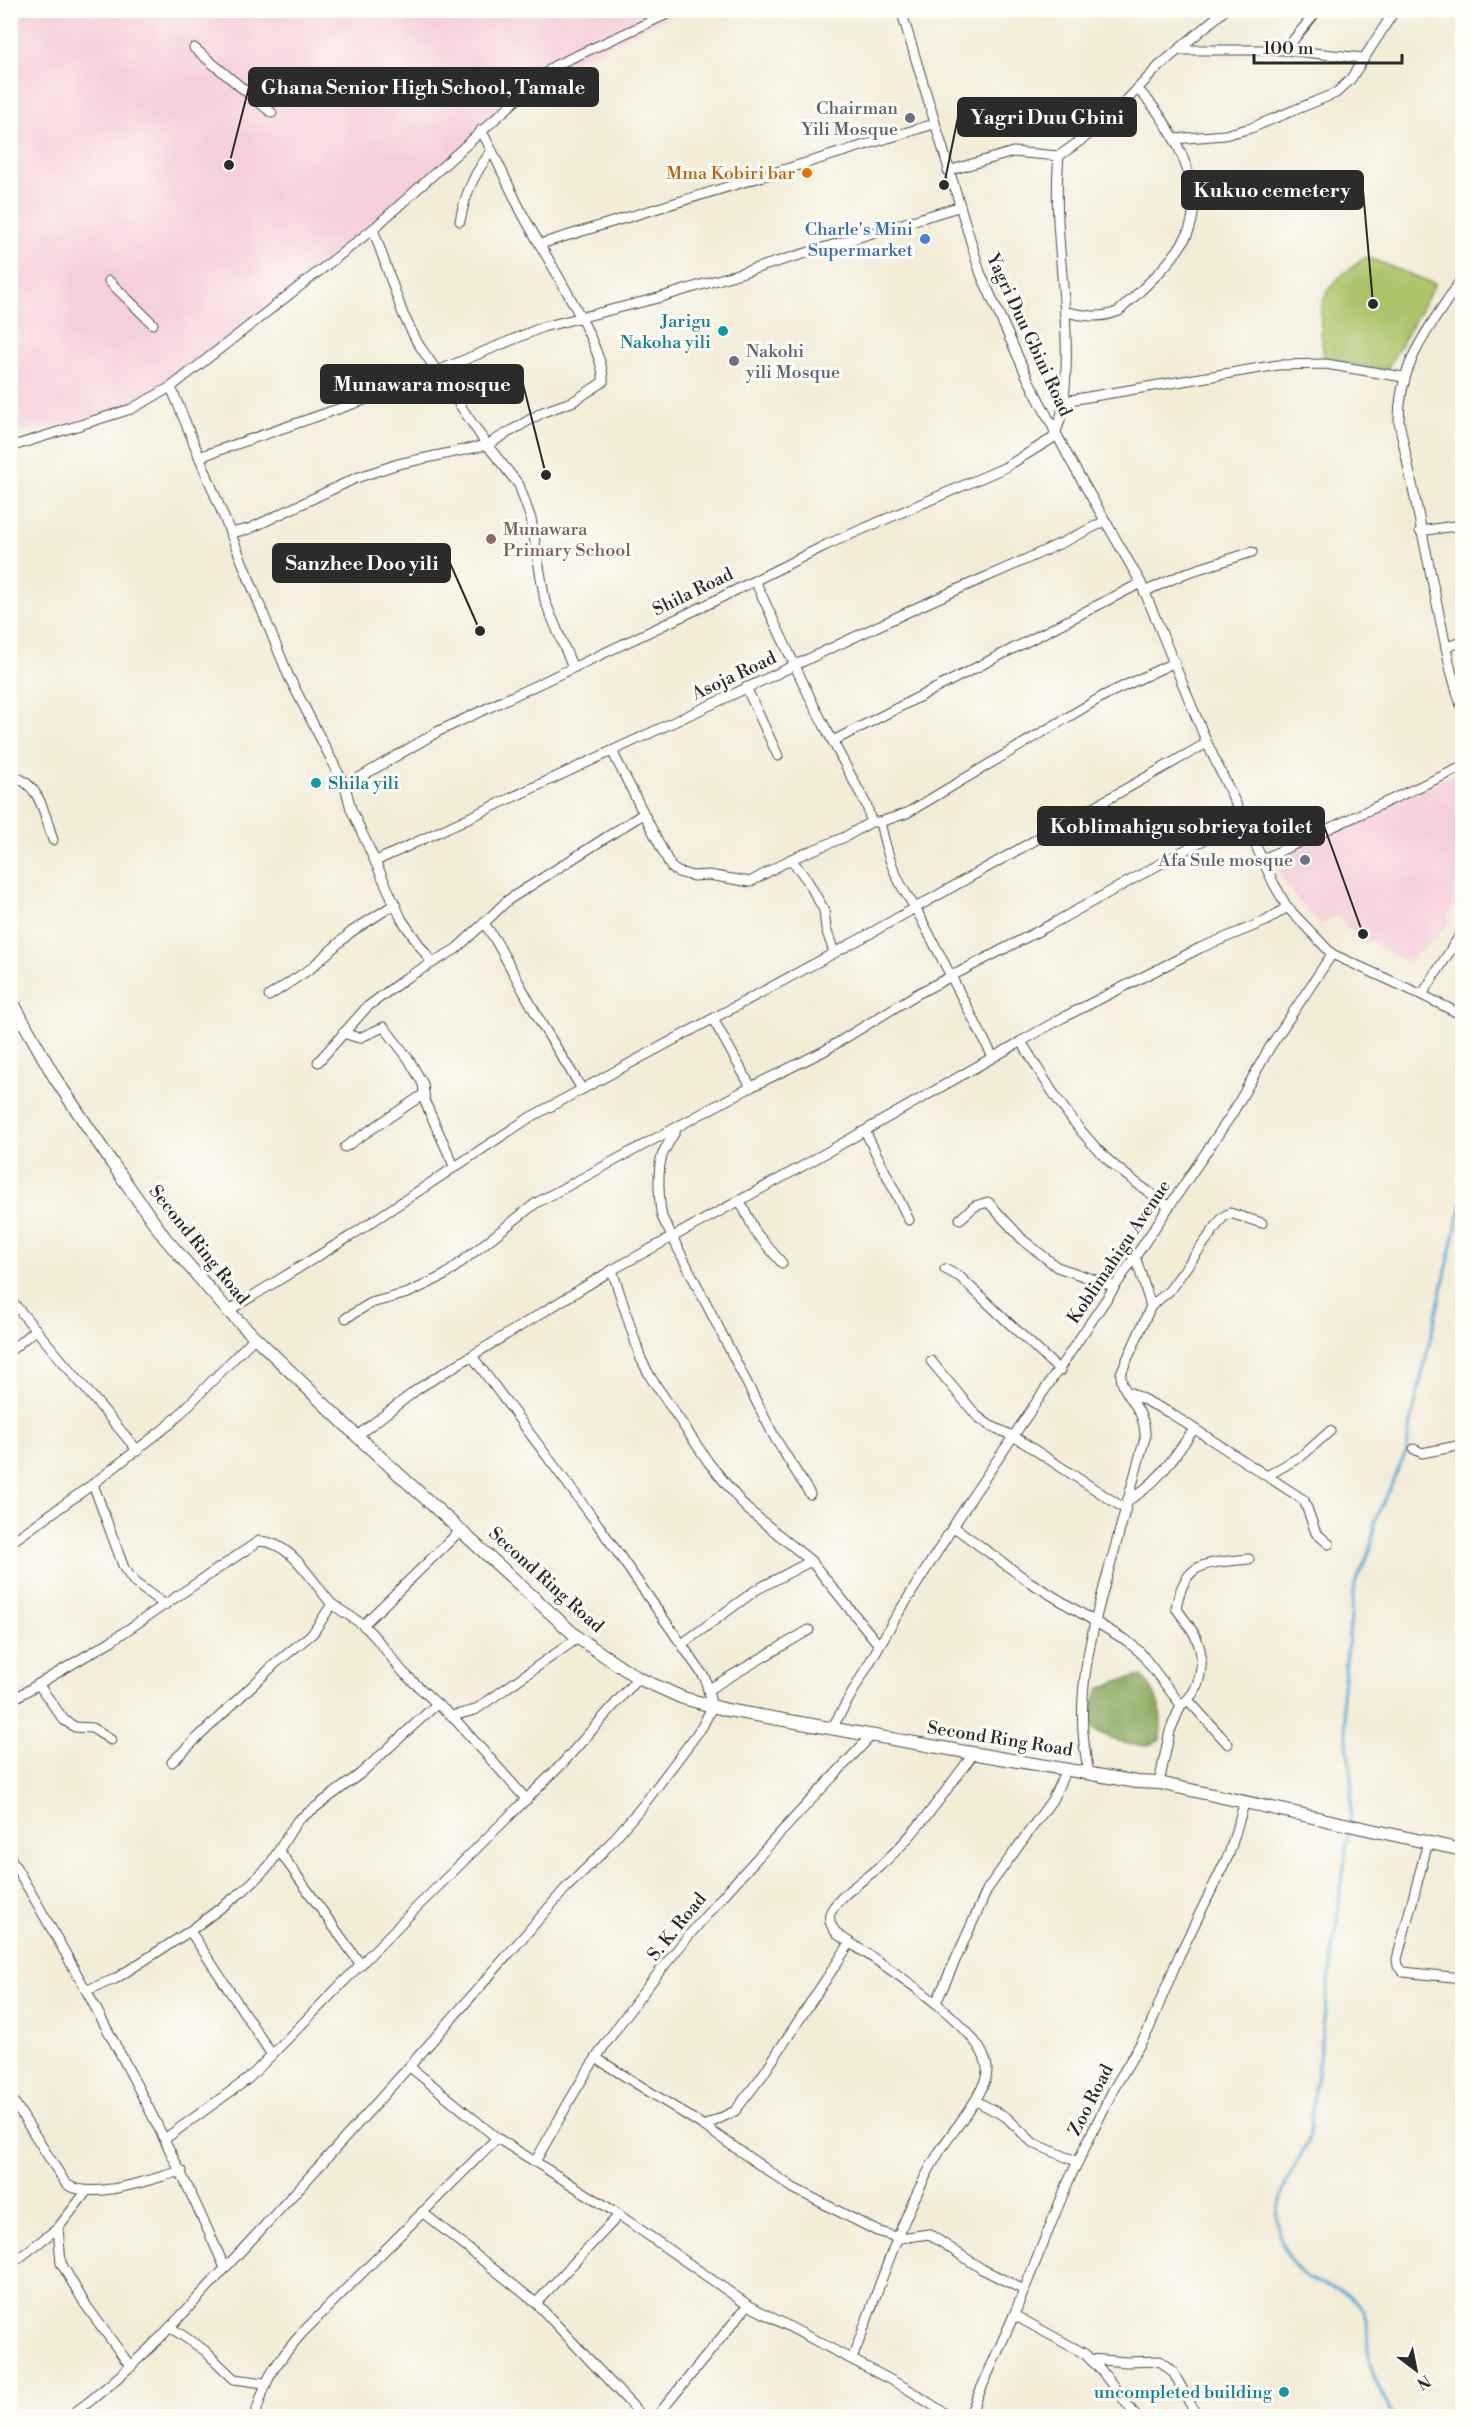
<svg xmlns="http://www.w3.org/2000/svg" width="1473" height="2427" font-family="'Libre Bodoni',serif">
<style>
.built{fill:#f5cfda}
.green{fill:#abc369;stroke:#6b774a;stroke-width:1.5}
.forest{fill:#88a95d;stroke:#5a6a44;stroke-width:1.5}
.lines{fill:none;stroke-linecap:round;stroke-linejoin:round}
.stream{stroke:#5fabd7;stroke-width:3}
.minor-casing{stroke:#494845;stroke-width:11}
.tertiary-casing{stroke:#494845;stroke-width:14}
.minor{stroke:#fff;stroke-width:9}
.tertiary{stroke:#fff;stroke-width:12}
.worship-dot{fill:#6b7280;stroke:#fdfcf7;stroke-width:2}
.food-dot{fill:#e8710a;stroke:#fdfcf7;stroke-width:2}
.shop-dot{fill:#3f7fe0;stroke:#fdfcf7;stroke-width:2}
.culture-dot{fill:#0f9aa8;stroke:#fdfcf7;stroke-width:2}
.education-dot{fill:#8d6e63;stroke:#fdfcf7;stroke-width:2}
.labels{text-anchor:middle;dominant-baseline:central;stroke-width:6;stroke-linejoin:round;paint-order:stroke}
.worship-label{font-size:18px;fill:#5b616d;stroke:#fdfcf7;text-anchor:end}
.food-label{font-size:18px;fill:#c56008;stroke:#fdfcf7;text-anchor:end}
.shop-label{font-size:18px;fill:#366cbe;stroke:#fdfcf7;text-anchor:end}
.culture-label{font-size:18px;fill:#0d838f;stroke:#fdfcf7;text-anchor:end}
.street-label{font-size:18px;fill:#2b2b2b;stroke:#fdfcf7}
.education-label{font-size:18px;fill:#785e54;stroke:#fdfcf7;text-anchor:start}
.leader{fill:none;stroke:#2b2b2b;stroke-width:2}
.callout-dot{fill:#2b2b2b;stroke:#fdfcf7;stroke-width:2}
.callout{fill:#2b2b2b;stroke:#2b2b2b;stroke-width:2}
.callout-label{font-size:20px;text-anchor:middle;font-weight:bold;fill:#fff}
</style>
<rect width="100%" height="100%" fill="#fdfcf7"/>
<filter id="ink" filterUnits="userSpaceOnUse"><feTurbulence type="fractalNoise" baseFrequency=".0167" numOctaves="2"/><feDisplacementMap in="SourceGraphic" scale="12" xChannelSelector="R" yChannelSelector="G"/><feConvolveMatrix kernelMatrix="1 2 1 2 8 2 1 2 1" color-interpolation-filters="sRGB"/></filter>
<filter id="wash" filterUnits="userSpaceOnUse"><feTurbulence type="fractalNoise" baseFrequency=".008" numOctaves="4" result="noise"/><feDisplacementMap in="SourceGraphic" scale="24" xChannelSelector="R" yChannelSelector="G"/><feGaussianBlur stdDeviation="1.35" result="paint"/><feColorMatrix in="noise" values="0 0 0 0 0 0 0 0 0 0 0 0 0 0 0 0 0 1.4 0 .05"/><feComposite in="paint" operator="in"/></filter>
<g filter="url(#wash)">
<rect width="100%" height="100%" fill="#f3ecd7"/>
<g class="built">
<polygon points="11,11 682,11 555,70 342,260 145,409 11,433"/>
<polygon points="1462,771 1462,900 1447,916 1450,920 1436,938 1407,963 1369,941 1361,943 1337,916 1320,925 1295,897 1272,862 1323,834"/>
</g>
<path class="green" d="M1366 257 1435 284 1386 371 1324 359C1317 302 1316 291 1366 257Z"/>
<path class="forest" d="M1142 1676C1160 1696 1163 1714 1160 1740 1139 1753 1114 1740 1094 1730L1090 1716 1099 1689 1120 1680Z"/>
<g class="lines">
<g class="stream">
<polyline points="1350,1821 1352,1787 1342,1695 1355,1584 1371,1548 1375,1521 1407,1450 1409,1431 1462,1202"/>
<path d="M1349 1827 1308 2142C1287 2180 1263 2214 1288 2256 1293 2264 1302 2276 1310 2279 1327 2287 1346 2289 1359 2304 1371 2316 1366 2333 1368 2348 1369 2372 1382 2395 1393 2416"/>
</g>
</g>
</g>
<g filter="url(#ink)">
<g class="lines">
<defs>
<g id="minor">
<polyline points="901,10 980,272 1028,379 1069,458 1141,583 1207,743 1274,884 1287,907 1332,954"/>
<polyline points="194,48 272,113"/>
<polyline points="1179,50 1285,50 1362,58"/>
<polyline points="1285,50 1318,10"/>
<polyline points="1174,139 1225,135 1251,128 1336,93 1350,80 1395,10"/>
<polyline points="948,171 1013,152 1059,156 1106,122 1158,67 1225,10"/>
<path d="M460 221C465 194 474 172 492 151"/>
<polyline points="373,229 403,314 417,342 487,445 519,485 531,519 545,601 573,668"/>
<polyline points="540,244 934,124"/>
<path d="M1462 278C1430 328 1399 360 1399 422L1451 671 1462 709"/>
<polyline points="109,281 153,324"/>
<path d="M1066 312C1085 316 1101 319 1119 311 1142 289 1173 263 1187 235 1209 190 1169 118 1137 89"/>
<polyline points="171,387 289,677 345,786 351,809 402,920 432,963"/>
<polyline points="1064,401 1278,365 1326,364 1403,377"/>
<polyline points="10,447 131,409 171,387 373,229 554,66 676,10"/>
<polyline points="199,457 367,399 433,368 440,370 543,327 658,298 958,207"/>
<polyline points="1420,531 1462,525"/>
<path d="M230 533 249 529 356 478 398 464 487 445 543 412 574 401 603 382C607 350 539 246 522 213 508 185 496 157 481 130"/>
<polyline points="755,581 814,706 867,806 871,822"/>
<polyline points="1144,592 1186,573 1252,552"/>
<polyline points="1446,647 1462,642"/>
<polyline points="746,687 778,756"/>
<polyline points="833,741 1141,583"/>
<polyline points="612,751 671,867 678,872 693,876 709,875 750,882 791,859 845,837 871,822 880,822 907,813 1105,695 1175,662"/>
<path d="M10 776C40 781 45 816 53 840"/>
<path d="M345 786 439 731 706 605 826 545 1004 468 1053 438C1064 417 1065 393 1066 371 1069 299 1052 227 1059 156"/>
<path d="M880 822C887 855 895 880 915 907L993 1057"/>
<polyline points="791,859 807,880 824,910 826,929 834,952"/>
<polyline points="1263,859 1462,767"/>
<path d="M376 861C554 777 734 695 912 610 976 580 1042 555 1105 521"/>
<polyline points="484,923 508,900 643,814"/>
<polyline points="1422,995 1462,1015"/>
<polyline points="269,996 310,969 351,932 395,904"/>
<polyline points="713,1019 751,1087"/>
<polyline points="343,1033 359,1038 384,1027 408,1058 423,1084 425,1102 454,1166"/>
<path d="M1021 1041C1045 1081 1069 1121 1102 1154 1119 1172 1148 1191 1168 1206"/>
<polyline points="318,1062 367,1007 406,978 456,949 484,923 496,941 541,1023 582,1089"/>
<path d="M676 1130C672 1138 665 1147 662 1156 657 1170 659 1202 662 1217L775 1438 810 1494"/>
<polyline points="865,1131 909,1220"/>
<polyline points="345,1147 424,1094"/>
<polyline points="740,1201 756,1233 782,1263"/>
<polyline points="960,1219 975,1206 988,1202 1023,1240 1057,1267 1113,1286"/>
<polyline points="1135,1256 1151,1306"/>
<polyline points="945,1269 960,1277 1060,1371"/>
<polyline points="612,1270 641,1359 651,1378 709,1463 746,1508 811,1561 879,1645"/>
<polyline points="10,1299 138,1451"/>
<polyline points="228,1311 349,1237 529,1118 862,938 1207,743"/>
<polyline points="346,1318 371,1303 408,1293 427,1284 445,1275 536,1203 751,1087 824,1051 917,994 1050,925 1243,818"/>
<polyline points="10,1351 36,1329"/>
<polyline points="931,1361 977,1416 989,1425 1015,1437 1125,1509"/>
<polyline points="1129,1392 1170,1413 1304,1500 1316,1533 1329,1544"/>
<polyline points="357,1436 419,1388 612,1270 801,1167 1062,1018 1200,948 1266,921 1287,907"/>
<polyline points="1414,1449 1422,1453 1462,1445"/>
<polyline points="1267,1476 1303,1455 1330,1431"/>
<polyline points="93,1484 124,1568 135,1583 165,1605"/>
<path d="M1127 1501C1158 1484 1174 1457 1194 1429"/>
<polyline points="954,1527 1028,1581 1127,1641 1140,1652 1181,1705 1170,1731 1159,1783"/>
<polyline points="10,1543 93,1484 170,1424 255,1337"/>
<polyline points="363,1625 462,1529"/>
<polyline points="682,1644 756,1590 811,1561"/>
<polyline points="38,1684 64,1720 75,1727 92,1728 111,1740"/>
<polyline points="709,1689 809,1630"/>
<polyline points="1188,1700 1228,1744"/>
<path d="M10 1701 111 1641 259 1541C292 1542 311 1580 330 1602 335 1608 355 1618 364 1626 379 1639 390 1657 403 1672 414 1683 426 1693 437 1704"/>
<path d="M1181 1705C1201 1692 1206 1661 1197 1640 1193 1629 1183 1618 1176 1608 1185 1559 1206 1564 1249 1559"/>
<polyline points="452,1716 527,1800"/>
<polyline points="832,1728 894,1620 972,1497 1232,1114 1270,1047 1332,954 1422,995 1462,932"/>
<polyline points="172,1762 276,1663 313,1633 332,1604"/>
<path d="M1089 1772C1070 1695 1096 1617 1116 1544 1126 1508 1135 1473 1145 1438 1147 1407 1119 1394 1121 1373L1151 1306 1169 1291 1223 1217 1230 1213 1262 1223"/>
<polyline points="1428,1842 1397,1959 1398,1966 1403,1972 1462,1978"/>
<polyline points="280,1852 361,1965"/>
<path d="M10 1857C89 1991 162 2126 225 2268"/>
<polyline points="190,1931 272,2055"/>
<polyline points="87,1990 115,1979 190,1931 243,1891 269,1866 297,1821 360,1774 437,1704 452,1716 475,1710 578,1638"/>
<polyline points="936,2003 988,1888 1052,1800 1067,1768"/>
<polyline points="596,2058 704,2126 793,2188 877,2231 900,2238 929,2234 982,2269 1024,2290"/>
<polyline points="410,2067 497,2138 612,2210 748,2305 906,2388 949,2416"/>
<path d="M10 2096 66 2184C93 2202 152 2178 182 2171"/>
<polyline points="976,2101 1006,2117 1033,2143 1078,2162"/>
<polyline points="704,2126 735,2111 762,2076 850,1943"/>
<polyline points="166,2138 248,2079 416,1908 561,1765 638,1678"/>
<path d="M536 2160C556 2126 574 2090 596 2058 675 1940 775 1839 871 1736"/>
<polyline points="422,2212 536,2303 642,2416"/>
<polyline points="58,2228 61,2263 85,2304 131,2367"/>
<polyline points="10,2265 58,2228 86,2192"/>
<polyline points="536,2303 619,2215"/>
<polyline points="1014,2315 1085,2354 1101,2370 1136,2416"/>
<polyline points="170,2327 204,2350 234,2379 264,2383"/>
<path d="M852 2359C879 2291 900 2217 938 2154 950 2133 989 2091 987 2068 984 2025 872 1958 837 1934 833 1928 828 1922 830 1914 834 1899 868 1877 880 1866 917 1833 944 1793 974 1753"/>
<polyline points="1090,2359 1127,2362 1160,2361 1173,2372 1197,2416"/>
<path d="M70 2416C140 2366 195 2300 254 2237 360 2123 463 2007 565 1889L601 1854 644 1804 702 1727 712 1707 705 1678 599 1526 472 1356"/>
<path d="M255 2416C267 2374 274 2366 302 2333L497 2138"/>
<polyline points="657,2416 748,2305"/>
<polyline points="969,2416 1014,2315 1068,2182 1113,2090 1148,2031 1179,1956 1229,1854 1245,1801"/>
</g>
<polyline id="tertiary" points="10,998 55,1078 112,1163 165,1238 228,1311 357,1436 578,1638 638,1678 683,1698 727,1710 1137,1782 1159,1783 1462,1850"/>
</defs>
<use href="#minor" class="minor-casing"/>
<use href="#tertiary" class="tertiary-casing"/>
<use href="#minor" class="minor"/>
<use href="#tertiary" class="tertiary"/>
</g>
</g>
<g class="worship-dot">
<circle cx="910" cy="118" r="6"/>
<circle cx="734" cy="361" r="6"/>
<circle cx="1305" cy="860" r="6"/>
</g>
<circle class="food-dot" cx="807" cy="173" r="6"/>
<circle class="shop-dot" cx="925" cy="239" r="6"/>
<g class="culture-dot">
<circle cx="723" cy="331" r="6"/>
<circle cx="316" cy="783" r="6"/>
<circle cx="1284" cy="2392" r="6"/>
</g>
<circle class="education-dot" cx="491" cy="539" r="6"/>
<g class="labels">
<g class="worship-label">
<text x="898" y="108">Chairman<tspan x="898" dy="21">Yili Mosque</tspan></text>
<text x="746" y="351" text-anchor="start">Nakohi<tspan x="746" dy="21">yili Mosque</tspan></text>
<text x="1293" y="860">Afa Sule mosque</text>
</g>
<g class="food-label">
<text x="795" y="173">Mma Kobiri bar</text>
</g>
<g class="shop-label">
<text x="913" y="229">Charle's Mini<tspan x="913" dy="21">Supermarket</tspan></text>
</g>
<g class="culture-label">
<text x="711" y="321">Jarigu<tspan x="711" dy="21">Nakoha yili</tspan></text>
<text x="328" y="783" text-anchor="start">Shila yili</text>
<text x="1272" y="2392">uncompleted building</text>
</g>
<g class="street-label">
<text transform="translate(1029 335) rotate(65)">Yagri Duu Gbini Road</text>
<text transform="translate(693 592) rotate(-26)">Shila Road</text>
<text transform="translate(734 676) rotate(-25)">Asoja Road</text>
<text transform="translate(199 1245) rotate(51)">Second Ring Road</text>
<text transform="translate(1119 1252) rotate(-56)">Koblimahigu Avenue</text>
<text transform="translate(546 1580) rotate(42)">Second Ring Road</text>
<text transform="translate(1000 1739) rotate(9)">Second Ring Road</text>
<text transform="translate(677 1927) rotate(-51)">S. K. Road</text>
<text transform="translate(1091 2100) rotate(-63)">Zoo Road</text>
</g>
<g class="education-label">
<text x="503" y="529">Munawara<tspan x="503" dy="21">Primary School</tspan></text>
</g>
</g>
<path class="leader" d="M229 165L249 87M944 185L958 117M1373 304L1363 190M546 475L523 384M480 631L450 563M1363 934L1324 826"/>
<g class="callout-dot">
<circle cx="229" cy="165" r="6"/>
<circle cx="944" cy="185" r="6"/>
<circle cx="1373" cy="304" r="6"/>
<circle cx="546" cy="475" r="6"/>
<circle cx="480" cy="631" r="6"/>
<circle cx="1363" cy="934" r="6"/>
</g>
<g class="callout">
<rect x="249" y="68" width="349" height="38" rx="6"/>
<rect x="958" y="98" width="178" height="38" rx="6"/>
<rect x="1182" y="171" width="181" height="38" rx="6"/>
<rect x="321" y="365" width="202" height="38" rx="6"/>
<rect x="273" y="544" width="177" height="38" rx="6"/>
<rect x="1038" y="807" width="286" height="38" rx="6"/>
</g>
<g class="callout-label">
<text x="423" y="94">Ghana Senior High School, Tamale</text>
<text x="1047" y="124">Yagri Duu Gbini</text>
<text x="1272" y="197">Kukuo cemetery</text>
<text x="422" y="391">Munawara mosque</text>
<text x="362" y="570">Sanzhee Doo yili</text>
<text x="1181" y="833">Koblimahigu sobrieya toilet</text>
</g>
<rect width="1473" height="2427" fill="none" stroke="#fdfcf7" stroke-width="36"/>
<g transform="translate(1416 2370) rotate(148)" stroke="#fdfcf7" stroke-width="4.5" paint-order="stroke">
<path d="M0-4.5L10 22L0 15L-10 22Z" fill="#2b2b2b"/>
<text y="-9" font-size="16" font-weight="bold" text-anchor="middle" fill="#2b2b2b">N</text>
</g>
<path d="M1254 54v9h148v-9" fill="none" stroke="#2b2b2b" stroke-width="3"/>
<text x="1263" y="54" font-size="18" fill="#2b2b2b" stroke="#fdfcf7" stroke-width="4.5" paint-order="stroke">100 m</text>
</svg>
